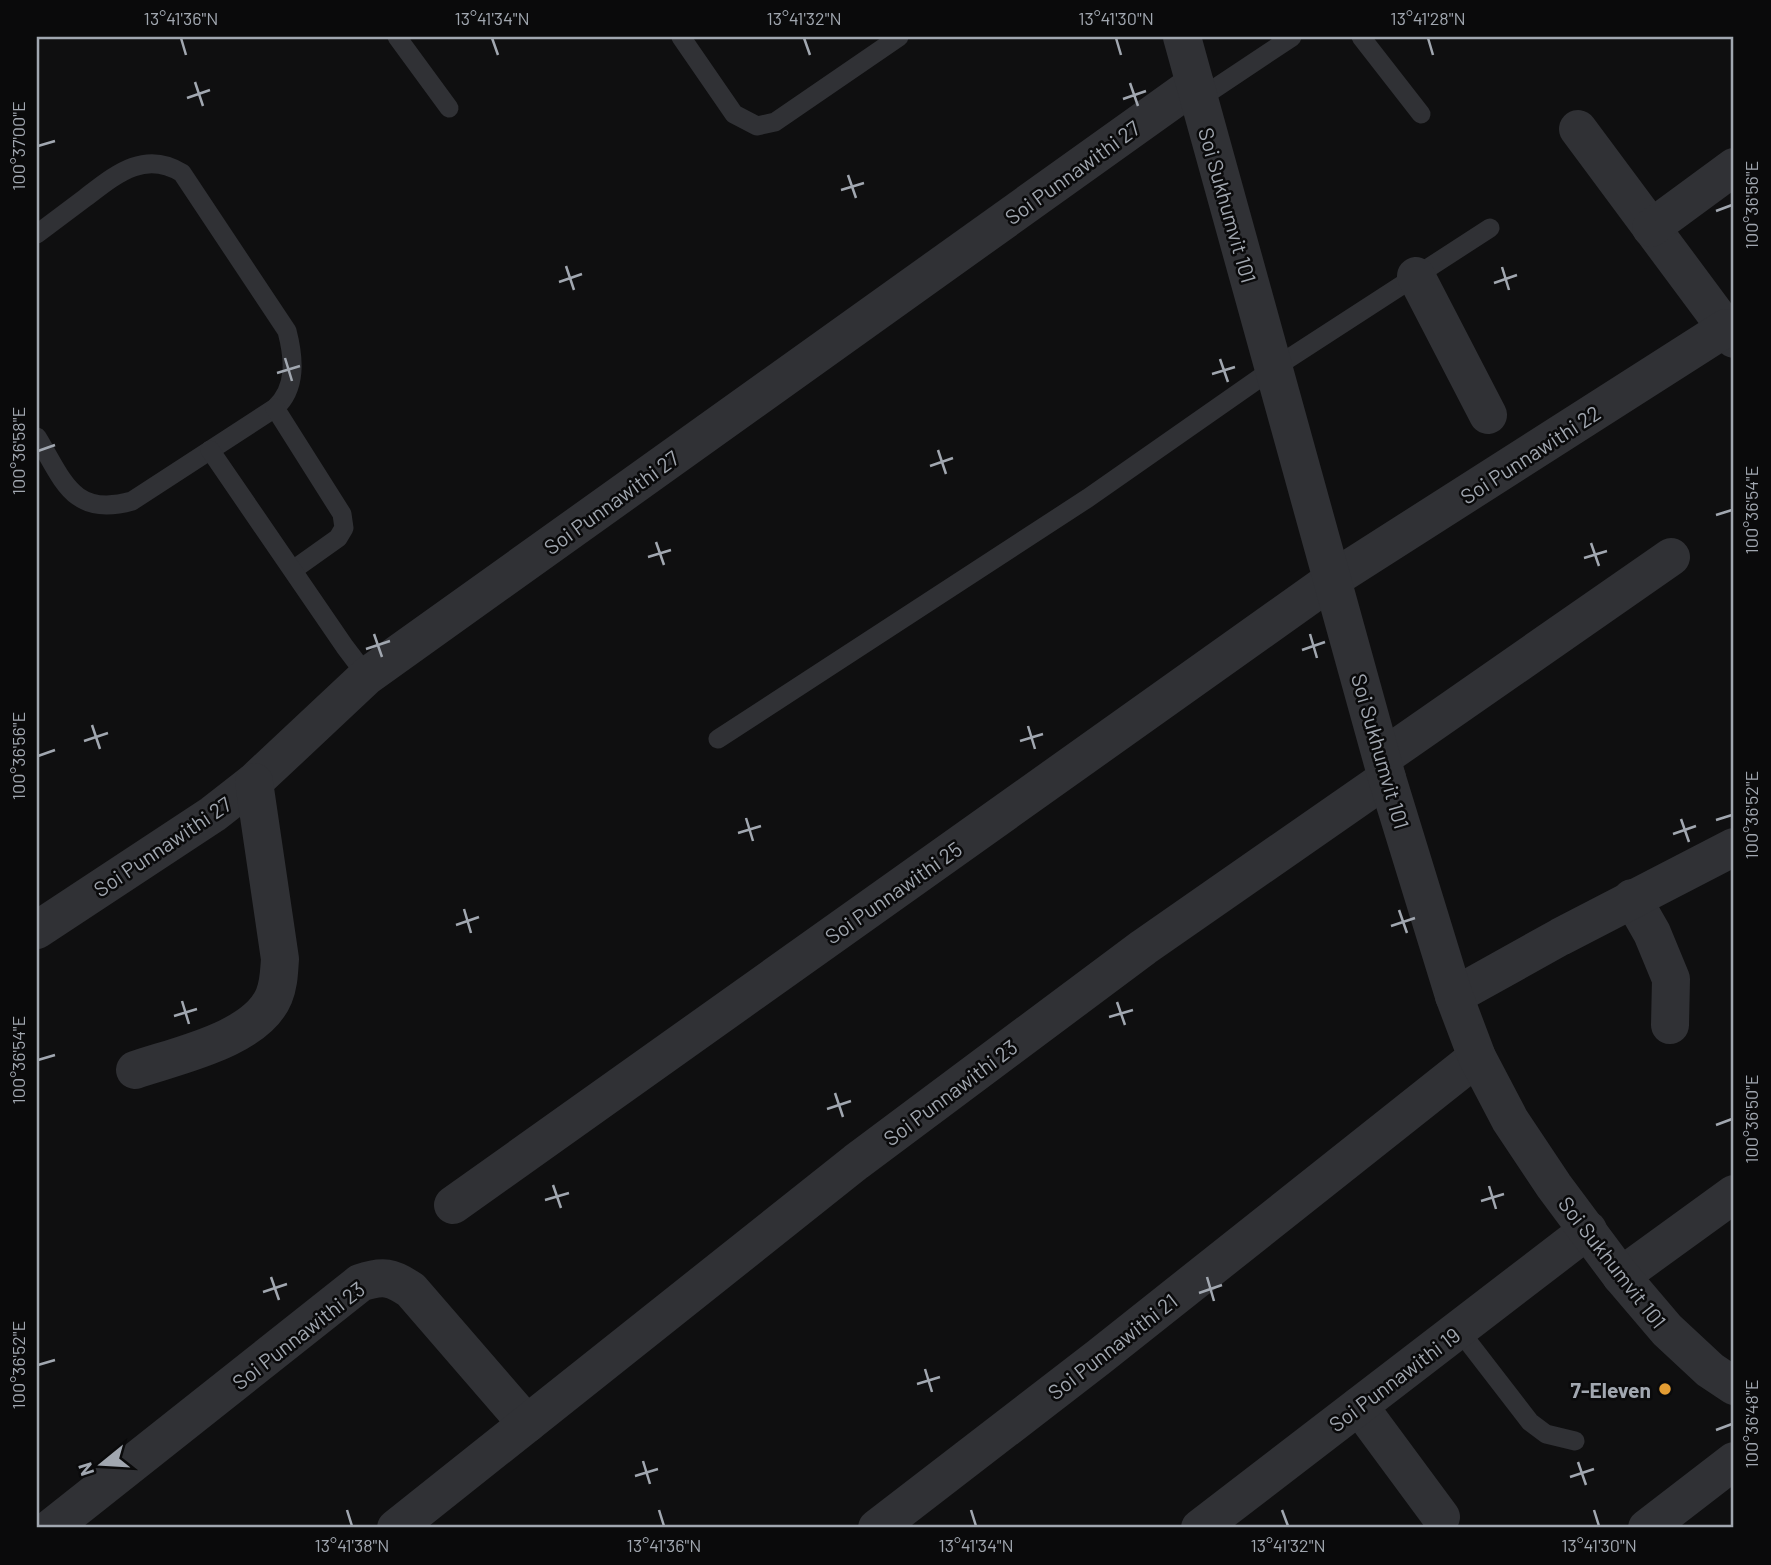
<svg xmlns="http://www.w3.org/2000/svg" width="1771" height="1565" font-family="Barlow,sans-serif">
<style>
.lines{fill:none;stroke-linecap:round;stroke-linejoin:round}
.service{stroke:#303135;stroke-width:19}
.minor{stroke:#303135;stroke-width:38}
.tertiary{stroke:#303135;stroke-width:38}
.ticks{fill:none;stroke:#a1a7b0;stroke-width:2.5}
.poi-dot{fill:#e49d33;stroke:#0a0a0b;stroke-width:2.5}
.labels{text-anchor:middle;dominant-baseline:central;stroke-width:5;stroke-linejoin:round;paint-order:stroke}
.street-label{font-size:21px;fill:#a1a7b0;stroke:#0a0a0b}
.poi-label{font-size:21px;font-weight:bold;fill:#a1a7b0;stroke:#0a0a0b;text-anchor:end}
.neatline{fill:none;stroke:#a1a7b0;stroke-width:2.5}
.ticks-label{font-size:18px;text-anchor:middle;fill:#a1a7b0}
</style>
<rect width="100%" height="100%" fill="#0f0f10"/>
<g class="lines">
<g class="service">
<polyline points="397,37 449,108"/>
<polyline points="681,37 734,114 757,126 775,122 899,37"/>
<polyline points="1361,37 1421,114"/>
<polyline points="1199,99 1292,37"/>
<path d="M37 234C53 222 69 210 85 198 114 176 144 149 182 173L287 331C294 358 297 388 275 408L132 501C72 518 63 479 37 437"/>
<polyline points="275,408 342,514 344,528 338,538 293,570"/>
<polyline points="210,450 345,647 367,676"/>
<polyline points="718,739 1088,498 1274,368 1490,228"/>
<polyline points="1459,1330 1530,1422 1546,1434 1575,1441"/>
</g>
<g class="minor">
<polyline points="1578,129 1734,339"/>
<polyline points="1651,228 1734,167"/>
<polyline points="1416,276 1488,415"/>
<polyline points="1382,758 1671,557"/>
<polyline points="1632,898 1652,933 1671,979 1670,1025"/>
<polyline points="37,930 213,814 254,782 367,676 1195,84"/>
<polyline points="1454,996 1560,937 1734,847"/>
<path d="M135 1070C175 1056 256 1040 274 996 279 984 279 972 280 959L254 782"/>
<polyline points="453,1205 1333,579 1726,328"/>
<polyline points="1621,1276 1734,1194"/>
<polyline points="1359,1406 1441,1517"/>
<path d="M51 1528 360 1283C383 1275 392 1277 411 1290L527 1424"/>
<polyline points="396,1528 856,1162 1144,947 1387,778"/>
<polyline points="877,1528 1099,1357 1477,1057"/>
<polyline points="1200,1528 1588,1230"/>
<polyline points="1647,1528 1734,1461"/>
</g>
<polyline class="tertiary" points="1182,37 1387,778 1454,996 1477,1057 1510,1120 1554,1186 1621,1276 1667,1330 1710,1370 1734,1386"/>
</g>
<path class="ticks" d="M181 38 186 55M492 38 498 55M804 38 810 55M1116 38 1121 55M1428 38 1433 55M195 82 203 106M1130 83 1138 106M187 98 210 90M1123 99 1146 91M38 146 55 141M848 175 856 198M841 190 864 183M1716 211 1732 205M566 266 574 290M1502 267 1509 290M559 282 582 274M1494 283 1517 275M285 358 292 381M1220 359 1228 382M277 373 300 366M1212 374 1235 367M938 450 946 474M38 451 55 445M930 466 953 458M1716 515 1732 510M656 542 664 565M1591 543 1599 566M648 557 671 550M1584 558 1607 551M374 634 382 657M1310 634 1317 658M366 649 390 641M1302 650 1325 642M92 725 100 749M1028 726 1035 749M84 741 108 733M1020 741 1043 734M38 756 55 750M746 818 753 841M1681 819 1689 842M1716 820 1732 815M738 833 761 826M1673 834 1696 826M464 909 471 933M1399 910 1407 933M456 925 479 917M1391 926 1415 918M182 1001 189 1024M1117 1002 1125 1025M174 1016 197 1009M1109 1017 1133 1010M38 1060 55 1055M835 1093 843 1117M827 1109 851 1101M1716 1125 1732 1119M553 1185 561 1208M1489 1186 1496 1209M545 1200 569 1193M1481 1201 1504 1194M271 1277 279 1300M1207 1277 1214 1301M263 1292 287 1284M1199 1293 1222 1285M38 1365 55 1360M925 1369 932 1392M917 1384 940 1377M1716 1430 1732 1424M643 1461 650 1484M1578 1462 1586 1485M635 1476 658 1469M1570 1477 1594 1469M347 1510 352 1526M659 1510 664 1526M971 1510 976 1526M1282 1510 1288 1526M1594 1510 1599 1526"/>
<circle class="poi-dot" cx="1665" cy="1389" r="7"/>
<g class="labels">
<g class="street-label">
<text transform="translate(1072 172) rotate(-36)">Soi Punnawithi 27</text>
<text transform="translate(1228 205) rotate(74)">Soi Sukhumvit 101</text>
<text transform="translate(1530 454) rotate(-33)">Soi Punnawithi 22</text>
<text transform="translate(611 502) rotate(-36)">Soi Punnawithi 27</text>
<text transform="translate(1381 751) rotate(74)">Soi Sukhumvit 101</text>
<text transform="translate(162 846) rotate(-34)">Soi Punnawithi 27</text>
<text transform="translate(893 892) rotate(-35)">Soi Punnawithi 25</text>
<text transform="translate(950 1092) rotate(-37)">Soi Punnawithi 23</text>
<text transform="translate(1613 1262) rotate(52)">Soi Sukhumvit 101</text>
<text transform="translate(298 1335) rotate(-38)">Soi Punnawithi 23</text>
<text transform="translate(1112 1346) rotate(-38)">Soi Punnawithi 21</text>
<text transform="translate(1394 1379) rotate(-37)">Soi Punnawithi 19</text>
</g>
<g class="poi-label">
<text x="1651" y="1389">7-Eleven</text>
</g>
</g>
<rect width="1771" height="1565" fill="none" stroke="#0a0a0b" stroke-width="77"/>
<g transform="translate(102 1464) rotate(252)" stroke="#0a0a0b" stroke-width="5" paint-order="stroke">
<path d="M0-5L12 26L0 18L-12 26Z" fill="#a1a7b0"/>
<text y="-10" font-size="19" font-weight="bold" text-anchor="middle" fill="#a1a7b0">N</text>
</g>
<rect x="38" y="38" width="1694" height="1488" class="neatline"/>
<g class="ticks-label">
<text x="181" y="25">13°41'36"N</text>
<text x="492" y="25">13°41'34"N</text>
<text x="804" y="25">13°41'32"N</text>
<text x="1116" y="25">13°41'30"N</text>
<text x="1428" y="25">13°41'28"N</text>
<text transform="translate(19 146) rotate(-90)" y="6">100°37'00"E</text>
<text transform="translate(1752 205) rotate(-90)" y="6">100°36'56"E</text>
<text transform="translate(19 451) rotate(-90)" y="6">100°36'58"E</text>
<text transform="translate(1752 510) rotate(-90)" y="6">100°36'54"E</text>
<text transform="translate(19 756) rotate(-90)" y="6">100°36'56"E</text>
<text transform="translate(1752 815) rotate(-90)" y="6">100°36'52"E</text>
<text transform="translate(19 1060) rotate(-90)" y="6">100°36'54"E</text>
<text transform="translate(1752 1119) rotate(-90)" y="6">100°36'50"E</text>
<text transform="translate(19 1365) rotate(-90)" y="6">100°36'52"E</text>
<text transform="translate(1752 1424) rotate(-90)" y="6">100°36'48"E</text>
<text x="352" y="1552">13°41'38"N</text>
<text x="664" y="1552">13°41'36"N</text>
<text x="976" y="1552">13°41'34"N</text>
<text x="1288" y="1552">13°41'32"N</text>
<text x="1599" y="1552">13°41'30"N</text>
</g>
</svg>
